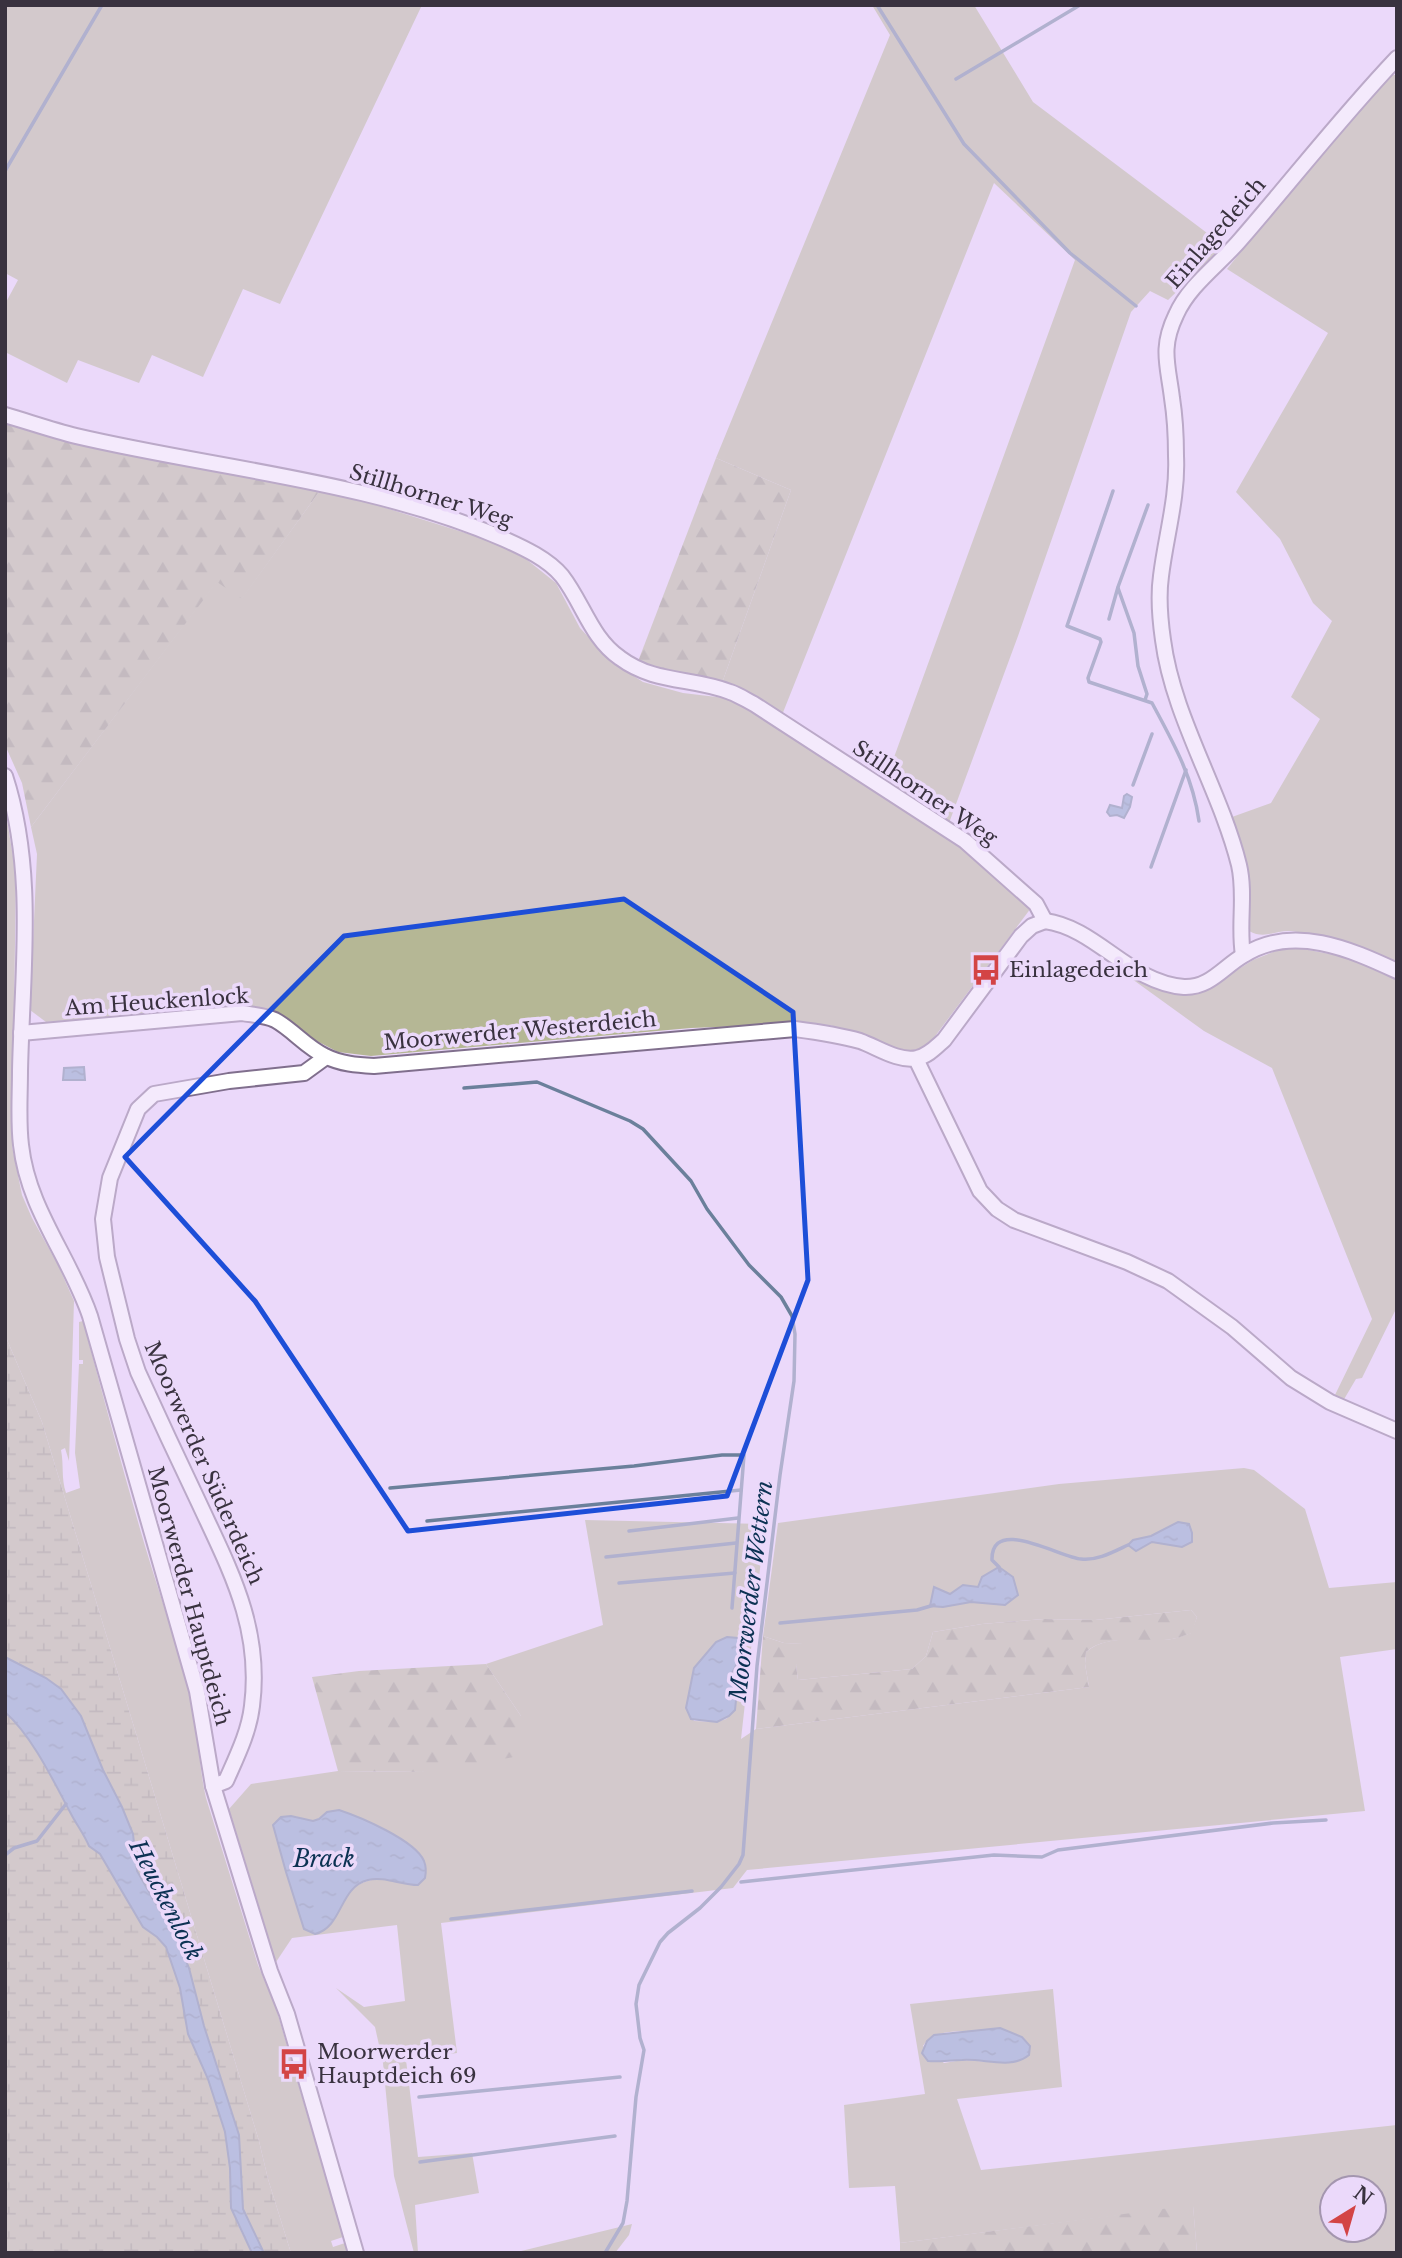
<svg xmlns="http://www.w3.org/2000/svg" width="1402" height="2258" font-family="'Libre Baskerville',serif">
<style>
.grass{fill:#b5b795;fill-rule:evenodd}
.forest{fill:url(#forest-firs)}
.wetland{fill:url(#wetland-marsh)}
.water{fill:url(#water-ripples);stroke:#6b809b;stroke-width:2}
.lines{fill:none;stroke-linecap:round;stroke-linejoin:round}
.stream{stroke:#6b809b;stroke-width:3.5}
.minor-casing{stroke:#806f8d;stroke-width:18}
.minor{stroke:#fff;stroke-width:14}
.marked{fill:none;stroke:#1d4ed8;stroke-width:5;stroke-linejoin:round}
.labels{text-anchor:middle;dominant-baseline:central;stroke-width:7;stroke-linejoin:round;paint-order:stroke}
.street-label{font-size:21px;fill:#39323f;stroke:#ebd9fa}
.poi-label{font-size:21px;fill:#39323f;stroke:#ebd9fa;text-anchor:start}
.water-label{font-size:23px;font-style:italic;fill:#0c3253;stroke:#ebd9fa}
</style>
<defs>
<pattern id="forest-firs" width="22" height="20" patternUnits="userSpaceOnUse" patternTransform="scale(1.75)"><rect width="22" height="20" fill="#b5b795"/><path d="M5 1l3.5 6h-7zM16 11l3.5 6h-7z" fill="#94957b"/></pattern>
<pattern id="wetland-marsh" width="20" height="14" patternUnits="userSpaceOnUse" patternTransform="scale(1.75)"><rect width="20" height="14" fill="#b5b795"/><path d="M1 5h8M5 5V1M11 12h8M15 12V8" fill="none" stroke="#94957b"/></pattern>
<pattern id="water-ripples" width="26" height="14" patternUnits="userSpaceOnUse" patternTransform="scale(1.75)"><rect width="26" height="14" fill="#81a1c3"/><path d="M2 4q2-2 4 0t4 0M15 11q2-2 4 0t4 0" fill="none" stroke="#6b84a0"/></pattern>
</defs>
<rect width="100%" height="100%" fill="#ebd9fa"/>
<g class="grass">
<polygon points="5,5 422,5 280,304 243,289 203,377 152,355 139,383 78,360 67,383 5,352 5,304 18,280 5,273"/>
<polygon points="872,5 974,5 1033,102 1215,239 1215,255 1168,300 1150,291 1131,312 1018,636 949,823 885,782 1075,260 994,183 782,715 722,683 791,490 716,458 890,35"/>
<path d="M1388 75H1397V964C1363 949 1329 935 1291 931 1275 930 1265 940 1249 931V885L1232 817 1271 803 1320 719 1291 697 1332 621 1313 603 1280 539 1236 492 1328 333 1227 269 1360 104Z"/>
<polygon points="319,492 370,503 491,541 526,559 556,583 580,628 612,662 643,682 683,693 725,698 764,717 945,834 1031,908 930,1043 920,1049 905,1051 830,1025 795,1024 691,1028 371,1056 338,1052 313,1039 290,1021 263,1010 241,1007 46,1022 30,1010 37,854 31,827 217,581 242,598"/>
<path d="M5 808 16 875 12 1146 22 1195 32 1218 58 1265 74 1301 69 1461 65 1448 61 1450C64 1465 61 1478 66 1493L80 1488 75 1453 79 1364H83V1360H79V1322L83 1321C103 1396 123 1471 145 1546 161 1600 181 1654 193 1709 199 1738 199 1768 206 1798L258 1965 276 2008 343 2237 331 2241 333 2247 345 2243 348 2253H291L268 2179 259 2141 42 1422 5 1335Z"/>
<polygon points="1078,940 1156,989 1204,991 1253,960 1288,946 1345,957 1397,980 1397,1307 1362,1378 1356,1379 1343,1401 1334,1397 1372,1319 1272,1068 1204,1031"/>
<path d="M1244 1468 1254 1470 1305 1509 1329 1588 1397 1582V1649L1340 1657 1365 1811 747 1870 733 1888 441 1923 457 2053 406 2060 418 2157 472 2153 479 2193 415 2205 418 2253H414L394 2176 383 2063 375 2027 336 1988 364 2007 405 2001 397 1925 292 1938 276 1962 229 1809 251 1784 338 1771 422 1772 521 1716 486 1664 603 1625 585 1520 765 1524 741 1739 756 1729 1089 1687 1085 1664 1086 1652C1107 1634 1138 1641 1163 1640 1173 1640 1182 1636 1191 1633L1197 1617 1191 1610 1095 1620 1044 1619 982 1624 933 1632 926 1656 912 1669 798 1680 796 1665 803 1644 784 1643 763 1636 778 1523 1059 1484ZM727 1637 738 1638 741 1656 732 1673 738 1685 735 1710 726 1719 717 1722 694 1721 686 1707 694 1668ZM327 1812C367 1816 387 1830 419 1854L418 1885C407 1885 399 1882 389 1880 361 1875 342 1893 335 1919L304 1929 273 1825C278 1822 284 1818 289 1817 306 1813 307 1831 327 1812Z"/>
<path d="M1053 1989 1062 2087 957 2099 981 2170 1397 2125V2253H1197L1193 2206 900 2243 895 2186 849 2188 844 2105 925 2094 910 2004ZM979 2031 1007 2063 962 2060 944 2063 923 2046C934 2028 961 2032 979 2031ZM1332 2188H1374V2230H1332Z"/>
<polygon points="632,2224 629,2235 615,2253 513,2253"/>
</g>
<g class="forest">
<polygon points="5,421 319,492 242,599 217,582 31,827 22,783 5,745"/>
<polygon points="716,458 791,490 722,683 637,664"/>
<path d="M1191 1610 1197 1617 1192 1633C1183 1636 1173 1640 1164 1640 1138 1642 1106 1634 1086 1652L1085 1664 1089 1687 756 1729 763 1636 784 1643 810 1644 812 1649 796 1665 798 1680 912 1669 926 1656 933 1632 982 1624 1044 1619 1095 1620Z"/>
<polygon points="486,1664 521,1716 520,1756 422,1772 338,1771 312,1677 359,1671"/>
<polygon points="1193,2205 1197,2253 900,2253 900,2243"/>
</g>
<g class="wetland">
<polygon points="5,1335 42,1422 259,2141 268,2179 291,2253 264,2253 243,2209 239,2135 204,2027 189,1968 179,1944 137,1871 135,1851 122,1806 103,1770 81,1716 46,1678 5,1657"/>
<path d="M5 1712C33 1737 52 1780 70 1812 76 1823 84 1834 89 1846L100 1854 143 1927 157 1937 166 1946 180 1988 188 2034 208 2079 225 2132 237 2223 252 2253H5Z"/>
</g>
<g class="water">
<polygon points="1127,794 1132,797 1130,807 1124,818 1117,815 1110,816 1107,812 1110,805 1122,808 1124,796"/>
<polygon points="84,1067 85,1080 63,1080 64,1068"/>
<polygon points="1178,1522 1189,1524 1192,1533 1192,1542 1182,1547 1152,1542 1136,1551 1128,1545 1133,1540 1151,1536"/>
<polygon points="999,1567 1013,1577 1018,1595 1005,1605 971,1602 943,1607 930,1606 934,1587 950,1594 963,1585 978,1587 982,1577"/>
<polygon points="727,1637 738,1638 743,1643 741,1656 732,1673 737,1683 737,1690 735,1710 729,1716 717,1722 691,1719 686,1708 694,1668 716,1642"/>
<path d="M5 1657 46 1678 61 1689 81 1716 103 1770 122 1807 133 1834 137 1871 179 1944 189 1968 204 2026 239 2135 243 2209 264 2253H252L231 2208 230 2168 225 2132 208 2079 188 2034 180 1988 166 1947 157 1937 143 1927 100 1854 89 1846C84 1834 76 1824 70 1812 53 1780 32 1736 5 1712Z"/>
<path d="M339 1810C360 1817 415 1840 424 1861 426 1866 426 1873 425 1878L418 1885C401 1885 384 1876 368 1880 339 1887 343 1927 315 1934L304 1929 286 1872 273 1825 281 1817 291 1816 313 1821 319 1819 327 1812Z"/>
<path d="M1000 2028 1022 2037 1030 2046 1029 2055C1011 2070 984 2058 962 2060 950 2060 940 2062 928 2061L922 2053 927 2041 934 2035Z"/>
</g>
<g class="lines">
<g class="stream">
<polyline points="877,5 964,144 1070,253 1136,306"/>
<polyline points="956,79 1080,5"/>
<polyline points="5,171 102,5"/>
<path d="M1113 491 1067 626 1100 639 1101 642 1088 678 1089 682 1152 703C1173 742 1193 777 1199 821"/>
<polyline points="1118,588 1134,633 1138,666 1147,694 1145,700"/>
<polyline points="1109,619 1118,587 1148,505"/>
<polyline points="1133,785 1152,734"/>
<polyline points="1151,867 1186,770"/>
<polyline points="464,1088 537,1082 630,1121 643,1129 691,1181 707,1209 749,1265 781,1297 792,1316 795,1334 794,1381 780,1475 757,1666 743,1855 739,1864 721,1887 700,1908 668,1933 660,1942 639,1985 636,2004 640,2038 644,2050 636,2097 627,2201 623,2223 605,2253"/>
<polyline points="390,1488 634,1466 722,1455 744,1455 732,1608"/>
<polyline points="427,1521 741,1490"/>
<polyline points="629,1531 738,1518"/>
<polyline points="606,1557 736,1543"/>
<path d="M1000 1571 999 1567 992 1560C991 1515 1061 1558 1081 1559 1097 1561 1113 1552 1128 1545"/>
<polyline points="619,1583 735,1573"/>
<polyline points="780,1623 917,1610 934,1605"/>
<polyline points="5,1855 14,1848 37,1841 66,1804"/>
<polyline points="741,1882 994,1855 1042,1857 1058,1850 1273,1823 1326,1820"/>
<polyline points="451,1919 692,1891"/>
<polyline points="419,2097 620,2077"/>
<polyline points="420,2162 615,2136"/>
</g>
<defs>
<g id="minor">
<path d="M5 415C29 422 52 430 76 436 217 469 371 481 504 539 524 548 548 559 562 576 583 603 591 638 620 658 655 684 692 677 730 692 739 695 746 700 754 704L965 841 1036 904 1045 921"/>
<path d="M5 776C36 871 22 972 20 1071 20 1095 18 1121 21 1145 28 1209 70 1257 90 1316L197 1691 213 1786 270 1971 287 2014 356 2253"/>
<path d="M1045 921C1097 928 1129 983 1184 987 1210 988 1223 967 1244 955 1293 924 1350 949 1397 971"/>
<path d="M1243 955C1238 925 1246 895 1239 865 1220 789 1173 717 1163 640 1160 619 1158 597 1161 576 1166 535 1178 497 1176 456 1176 436 1175 417 1172 398 1168 365 1160 348 1176 315 1189 285 1220 264 1241 239 1293 179 1342 116 1397 58"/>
<path d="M21 1033 242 1013C253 1015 264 1015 275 1020 293 1030 306 1047 325 1056 341 1064 357 1065 374 1066L795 1029C818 1032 839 1035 860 1041 877 1047 898 1062 917 1058 928 1056 936 1047 944 1040L1021 936 1032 926 1045 921"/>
<polyline points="916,1059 980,1191 997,1209 1014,1220 1127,1262 1168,1281 1232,1327 1291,1378 1330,1402 1397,1431"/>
<path d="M213 1786 226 1781C237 1756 249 1732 252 1706 262 1628 230 1570 199 1503 178 1459 158 1416 138 1372L127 1339 107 1257 103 1219 110 1178 138 1109 154 1094 229 1081 304 1073 326 1057"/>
</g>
</defs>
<use href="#minor" class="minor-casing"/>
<use href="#minor" class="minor"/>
</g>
<path d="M0 0H1402V2258H0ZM624 899 793 1012 808 1280 727 1496 408 1531 255 1301 125 1157 344 936Z" fill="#ebd9fa" fill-opacity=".55" fill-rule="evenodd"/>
<path class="marked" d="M624 899 793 1012 808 1280 727 1496 408 1531 255 1301 125 1157 344 936Z"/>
<defs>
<symbol id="bus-bare" viewBox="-9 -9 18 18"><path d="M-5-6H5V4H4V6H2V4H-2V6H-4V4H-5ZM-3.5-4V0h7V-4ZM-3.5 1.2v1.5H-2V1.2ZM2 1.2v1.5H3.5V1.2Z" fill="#d34445" stroke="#ebd9fa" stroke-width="2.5" paint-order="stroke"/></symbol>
</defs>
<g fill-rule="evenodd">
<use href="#bus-bare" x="964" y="948" width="44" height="44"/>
<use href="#bus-bare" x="272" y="2042" width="44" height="44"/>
</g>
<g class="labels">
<g class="street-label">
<text transform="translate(1216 233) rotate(-49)">Einlagedeich</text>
<text transform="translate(431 496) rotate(17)">Stillhorner Weg</text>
<text transform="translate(925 793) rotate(34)">Stillhorner Weg</text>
<text transform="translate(157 1002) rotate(-4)">Am Heuckenlock</text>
<text transform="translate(520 1031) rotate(-5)">Moorwerder Westerdeich</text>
<text transform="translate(204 1463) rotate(66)">Moorwerder Süderdeich</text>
<text transform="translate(189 1596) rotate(75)">Moorwerder Hauptdeich</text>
</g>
<g class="poi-label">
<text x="1009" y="970">Einlagedeich</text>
<text x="317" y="2052">Moorwerder<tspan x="317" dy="24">Hauptdeich 69</tspan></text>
</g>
<g class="water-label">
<text transform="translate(751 1591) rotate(-83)">Moorwerder Wettern</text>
<text x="324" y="1859">Brack</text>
<text transform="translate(166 1900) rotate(63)">Heuckenlock</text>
</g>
</g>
<rect width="1402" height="2258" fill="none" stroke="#39323f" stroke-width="14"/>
<g transform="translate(1353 2209) rotate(37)"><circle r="33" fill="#ebd9fa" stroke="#a496af" stroke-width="2"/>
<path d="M0-5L12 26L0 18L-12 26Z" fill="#d34445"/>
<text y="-10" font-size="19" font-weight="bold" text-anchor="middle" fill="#39323f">N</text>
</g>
</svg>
